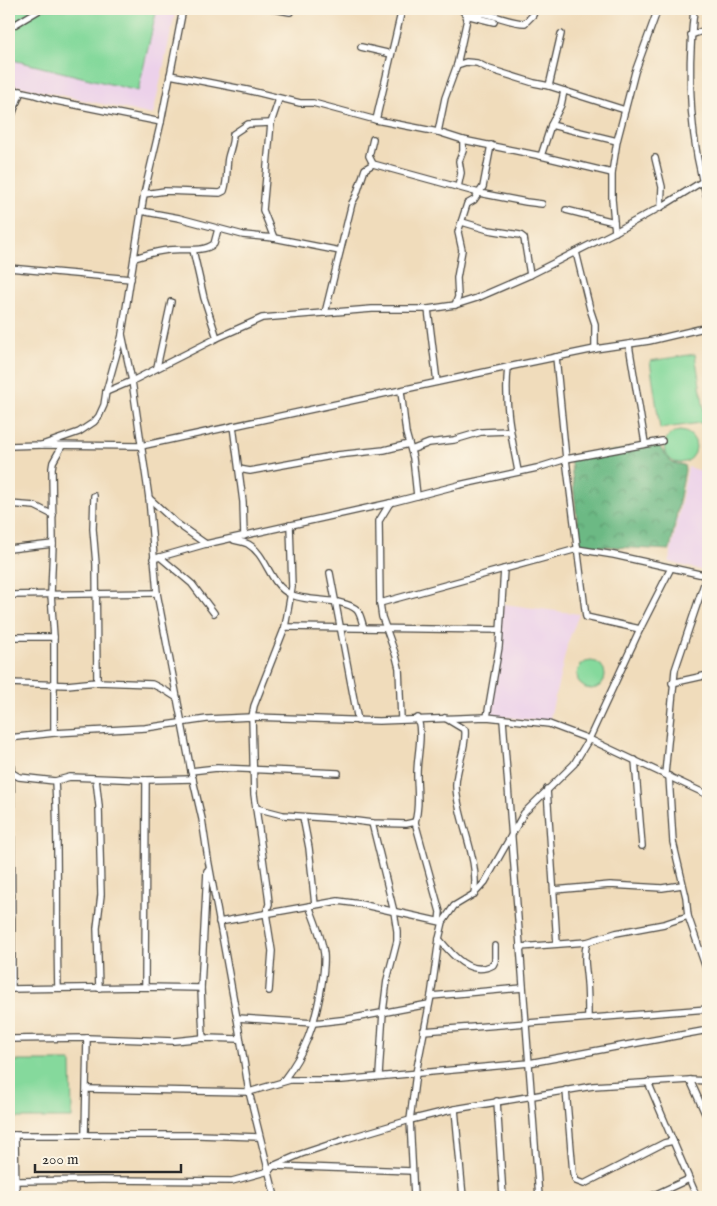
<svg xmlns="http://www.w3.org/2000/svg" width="717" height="1206" font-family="'IM FELL English',serif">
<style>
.built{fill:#ecd1ea}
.forest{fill:url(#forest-crowns);stroke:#4c7258}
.pitch{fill:#85d99c;stroke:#588264}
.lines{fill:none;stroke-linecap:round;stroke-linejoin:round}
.minor-casing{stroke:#494641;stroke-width:8}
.minor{stroke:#fff;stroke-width:5.5}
</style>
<defs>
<pattern id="forest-crowns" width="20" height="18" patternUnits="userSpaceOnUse" patternTransform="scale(1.25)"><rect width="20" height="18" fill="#6cb984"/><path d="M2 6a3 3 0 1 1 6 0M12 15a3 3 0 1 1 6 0" fill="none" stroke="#59976c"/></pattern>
</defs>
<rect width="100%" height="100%" fill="#fcf5e5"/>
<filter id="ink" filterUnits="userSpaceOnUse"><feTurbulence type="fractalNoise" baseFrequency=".02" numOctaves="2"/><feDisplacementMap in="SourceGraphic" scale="10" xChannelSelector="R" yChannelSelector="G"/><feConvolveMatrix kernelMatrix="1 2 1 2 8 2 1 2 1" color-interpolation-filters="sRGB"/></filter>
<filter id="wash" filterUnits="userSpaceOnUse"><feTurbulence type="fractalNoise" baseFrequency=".0096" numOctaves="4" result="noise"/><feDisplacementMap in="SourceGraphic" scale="20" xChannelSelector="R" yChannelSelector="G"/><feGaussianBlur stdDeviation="1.12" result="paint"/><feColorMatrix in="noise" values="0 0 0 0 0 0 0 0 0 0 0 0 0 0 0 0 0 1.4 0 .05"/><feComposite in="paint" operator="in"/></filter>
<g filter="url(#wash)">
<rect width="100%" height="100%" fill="#f0dcbb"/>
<g class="built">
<polygon points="9,9 176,9 153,115 9,84"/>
<polygon points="688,467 708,473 708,559 704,571 669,562"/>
<polygon points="503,604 579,614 568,642 549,722 488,715"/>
</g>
<polygon class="forest" points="659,446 672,463 684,465 685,470 670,550 580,545 570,456"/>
<g class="pitch">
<polygon points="9,9 157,9 138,91 9,59"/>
<polygon points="695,354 706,422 660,429 650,361"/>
<circle cx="680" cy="447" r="16"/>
<circle cx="591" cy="675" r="14"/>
<polygon points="9,1061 71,1061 72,1118 9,1118"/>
</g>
</g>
<g filter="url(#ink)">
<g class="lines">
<defs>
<g id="minor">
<polyline points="183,9 161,122 144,194 122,334 132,381 149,498 157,593 191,771 202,819 208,859 237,1018 249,1092 275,1197"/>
<polyline points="274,9 290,12"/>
<polyline points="461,9 466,15 494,22"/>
<path d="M694 9C687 72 689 139 708 201"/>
<polyline points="9,28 41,9"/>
<polyline points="691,35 708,29"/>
<polyline points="361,47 391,54"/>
<polyline points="457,65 466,62 477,63 489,69 534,83 549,86 625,110"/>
<polyline points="170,75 247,90 300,103 313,103 376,120 438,132 463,140 541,156 612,173"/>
<polyline points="549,86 561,34"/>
<polyline points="9,89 32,94 51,100 161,122"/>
<polyline points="376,120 402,9"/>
<polyline points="9,123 21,91"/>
<polyline points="551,125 617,141"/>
<path d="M438 132 445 98 457 65 467 19 466 15C486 8 505 23 525 23L533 15 535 9"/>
<polyline points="373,139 369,156 373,164 479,193 526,202 542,204"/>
<polyline points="541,156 551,125 561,105 564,91"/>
<polyline points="655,158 662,187 661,207"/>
<polyline points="458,187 461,173 459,161 463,151 463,140"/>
<path d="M144 194 165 191 220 193 224 191C228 180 226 169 228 158 230 149 233 145 233 134L248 124 271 123"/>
<polyline points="566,210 614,222"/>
<polyline points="141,211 179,218 243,235 274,238 340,251"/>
<polyline points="462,222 489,230 520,235 524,238 530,275"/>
<polyline points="615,232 612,199 612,173 617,141 635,72 658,9"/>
<polyline points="274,238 263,210 271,123 279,99"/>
<polyline points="193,250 204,298 217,338"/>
<polyline points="576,252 590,309 595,324 595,349"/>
<path d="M134 258C145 255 157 251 168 250 183 248 202 253 214 244L218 229"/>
<polyline points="9,268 131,279"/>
<polyline points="455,305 458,297 457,278 462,250 458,232 467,204 474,200 483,187 491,145"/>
<polyline points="428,309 437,382"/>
<polyline points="325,313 352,203 356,196 365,169 373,164"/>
<polyline points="629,345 645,443"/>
<polyline points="556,357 566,459 586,617 640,629"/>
<polyline points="157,367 171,302"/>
<path d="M508 367C504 405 511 434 518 471"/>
<polyline points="401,391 406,433 413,458 417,496"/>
<polyline points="106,392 132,381 217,338 262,318 372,309 428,309 455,305 477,298 530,275 615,232 666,204 708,178"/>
<polyline points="233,426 243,502 244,536"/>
<polyline points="42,445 141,446 508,367 595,349 649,341 708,327"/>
<polyline points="9,446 42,445 79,432 94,422 99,416 104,405 106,392 122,335"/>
<polyline points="411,450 429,443 454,440 481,432 510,431"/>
<polyline points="239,469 250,471 337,455 384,450 409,444"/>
<polyline points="94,496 93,529 96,564 97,682"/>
<polyline points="149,498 176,523 206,544"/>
<polyline points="390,503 379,521 380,603 382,617 396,656 399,668 401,719"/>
<polyline points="9,504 35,506 53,515"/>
<path d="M234 540C238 541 244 542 248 544 267 555 269 584 290 594 306 603 343 597 357 610 361 615 362 623 364 628"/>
<polyline points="9,549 53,544"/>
<polyline points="160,557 192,584 214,613"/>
<polyline points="153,559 206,544 390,503 459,485 537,468 566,459 662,441"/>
<polyline points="330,573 358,721"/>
<polyline points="9,595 157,593"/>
<polyline points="380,603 577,549 614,555 708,576"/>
<polyline points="285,627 500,630"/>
<polyline points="9,637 54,637"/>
<polyline points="9,683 67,685 97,682 152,684 166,691 177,698"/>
<polyline points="672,683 708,675"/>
<polyline points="487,717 499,647 504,569"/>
<path d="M445 718 465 730C467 749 455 769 456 787 458 822 480 859 474 894"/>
<polyline points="503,720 539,1197"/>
<polyline points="54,733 54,637 51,594 53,544 52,468 53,462 62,446"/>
<polyline points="9,738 54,733 145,728 207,719 252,717 379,721 487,717 549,724 589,739 708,795"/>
<polyline points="11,738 12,989"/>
<polyline points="635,760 642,846"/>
<polyline points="191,771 217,768 338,773"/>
<polyline points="12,773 19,777 55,781 70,777 146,780 193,779"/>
<polyline points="665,774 675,670 708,572"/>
<polyline points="669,776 673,842 686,897 688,916 708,974"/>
<polyline points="96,779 99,806 101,895 97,928 99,988"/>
<path d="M55 781C59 850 56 919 58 988"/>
<polyline points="547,789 557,944"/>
<polyline points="256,808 283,815 341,819 372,823 406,824 415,822 440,912 439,921"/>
<polyline points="303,817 309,848 315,905"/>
<path d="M415 822C420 806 417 790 417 774 417 755 423 738 418 718"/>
<polyline points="372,823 394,912 397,931 397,941 387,980 383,1012 379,1075"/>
<polyline points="554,890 610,885 662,888 682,885"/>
<polyline points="219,922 338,901 360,904 441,922"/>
<path d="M439 939C452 955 470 977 493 965L495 961V946"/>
<polyline points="520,947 587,942"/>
<polyline points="145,987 146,780"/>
<polyline points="9,989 145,987 201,988"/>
<polyline points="269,991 272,951 266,913 269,904 268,894 254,794 252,717 254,706 285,627 292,587 290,525"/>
<polyline points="431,996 523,988"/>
<polyline points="237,1018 314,1023 349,1019 429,1004"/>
<path d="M588 1018C588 1006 588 994 587 982 586 968 583 957 587 942L616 933 664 924 688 916"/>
<polyline points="423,1031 708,1009"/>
<polyline points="203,1038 201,988 207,871"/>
<polyline points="9,1039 87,1038 174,1041 203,1038 240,1039"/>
<polyline points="690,1080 708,1120"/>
<path d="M283 1081C305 1052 315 1025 321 989 323 977 325 966 324 954 322 938 315 921 309 906"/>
<polyline points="648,1082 673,1141"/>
<polyline points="87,1089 249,1092 290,1080 342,1080 529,1063 708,1030"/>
<polyline points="566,1090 573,1173 576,1181 584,1184 664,1143 673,1141 697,1197"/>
<polyline points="497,1101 503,1197"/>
<polyline points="455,1109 463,1197"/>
<polyline points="9,1135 198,1135 259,1137"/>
<polyline points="15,1135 16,1197"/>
<polyline points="85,1135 87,1038"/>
<polyline points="275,1166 412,1171"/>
<polyline points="16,1181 102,1180 232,1181 269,1171 273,1166 301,1154 349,1138 410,1120 455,1109 593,1086 690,1080 708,1081"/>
<polyline points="414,1197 410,1120 416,1073 431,996 439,939 443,922 454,906 474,894 485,882 524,813 574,764 589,739 640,629 671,568"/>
<polyline points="650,1197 689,1179"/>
</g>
</defs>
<use href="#minor" class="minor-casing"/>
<use href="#minor" class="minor"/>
</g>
</g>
<rect width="717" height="1206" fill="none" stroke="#fcf5e5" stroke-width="30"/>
<path d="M35 1164v8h146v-8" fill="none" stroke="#2b2b2b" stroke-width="2.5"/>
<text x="42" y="1164" font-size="15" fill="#2b2b2b" stroke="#fcf5e5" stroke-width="4" paint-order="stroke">200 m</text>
</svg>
